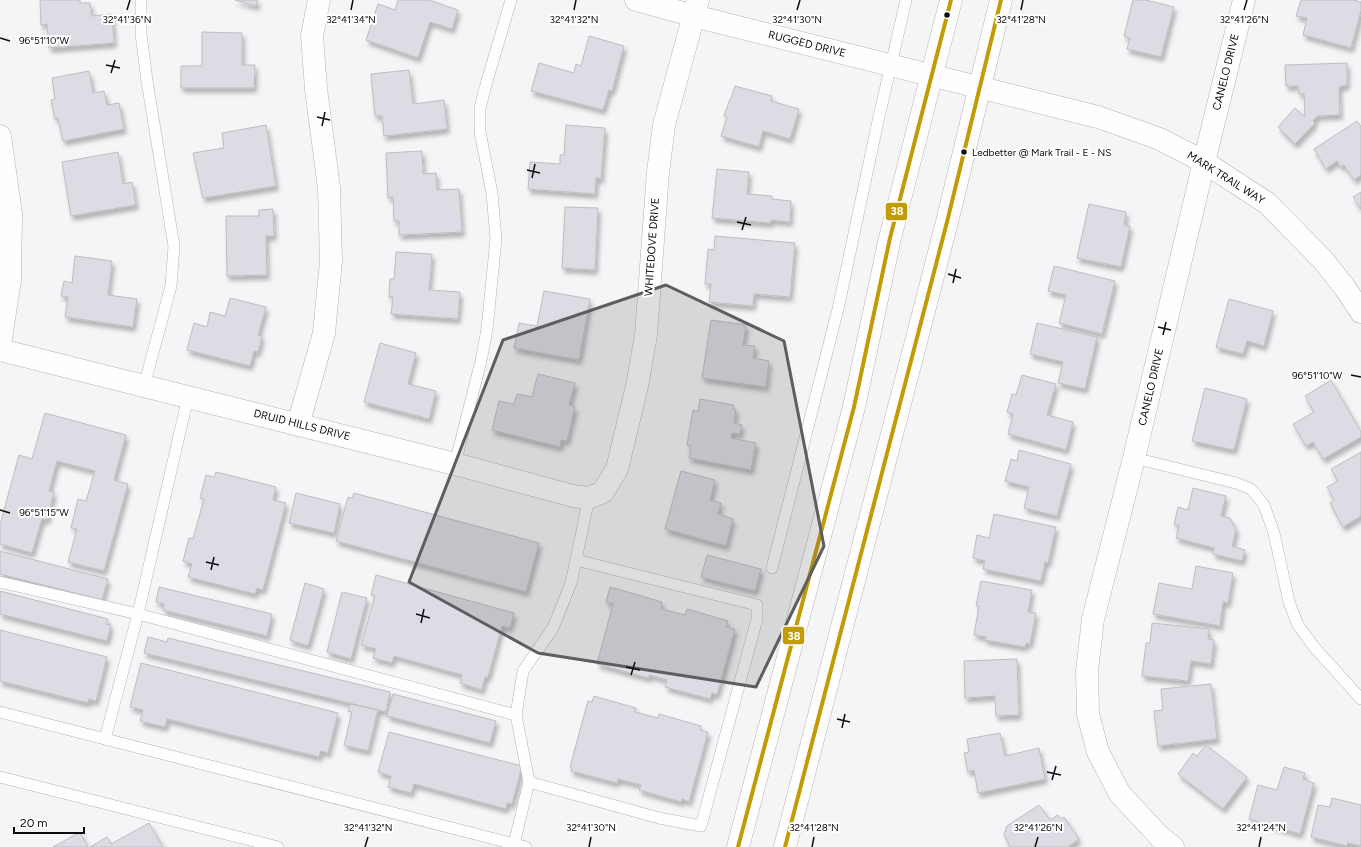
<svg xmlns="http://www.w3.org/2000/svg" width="1361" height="847" font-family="Figtree,sans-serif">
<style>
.building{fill:#dbdce4;stroke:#bebebf;filter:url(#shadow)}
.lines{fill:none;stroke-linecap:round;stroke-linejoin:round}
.lane-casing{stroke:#b3b4b5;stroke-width:12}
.street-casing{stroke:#b3b4b5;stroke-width:23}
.secondary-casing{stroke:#b3b4b5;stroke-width:23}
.primary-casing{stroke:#b3b4b5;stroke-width:23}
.lane{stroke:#fefefe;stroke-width:11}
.street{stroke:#fefefe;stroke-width:22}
.secondary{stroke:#fefefe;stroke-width:22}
.primary{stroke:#fefefe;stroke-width:22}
.bus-1-casing{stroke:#fff;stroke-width:7}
.bus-1{stroke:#c29c04;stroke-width:4}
.marked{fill:#5e5e60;fill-opacity:0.2;stroke:#5e5e60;stroke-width:3;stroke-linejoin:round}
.ticks{fill:none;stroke:#0c0d0e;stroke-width:1.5}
.bus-dot{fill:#0c0d0e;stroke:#fff;stroke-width:1.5}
.labels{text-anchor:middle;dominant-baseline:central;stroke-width:4;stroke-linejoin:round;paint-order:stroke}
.bus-label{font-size:10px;fill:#0c0d0e;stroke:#fff;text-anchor:start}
.street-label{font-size:11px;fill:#0c0d0e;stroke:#fff}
.ticks-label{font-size:10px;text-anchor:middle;fill:#0c0d0e;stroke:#fff;stroke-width:4;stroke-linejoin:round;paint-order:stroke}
.line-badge{stroke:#fff;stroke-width:1.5}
.badge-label{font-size:11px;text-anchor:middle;font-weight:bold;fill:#fff}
</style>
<defs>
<filter id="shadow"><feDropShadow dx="2.5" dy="4.5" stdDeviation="2" flood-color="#0004"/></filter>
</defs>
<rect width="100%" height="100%" fill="#f5f5f7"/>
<g class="building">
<polygon points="40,0 80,0 80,3 90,3 92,16 112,14 114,43 49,48 47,24 41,25"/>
<polygon points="235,0 258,0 256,6"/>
<polygon points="398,0 429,0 458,10 452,29 430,22 418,58 366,40 378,4 395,10"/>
<polygon points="1133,0 1146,0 1174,7 1161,57 1127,49 1130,38 1124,36"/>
<polygon points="1301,0 1353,0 1361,2 1361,11 1351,48 1303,35 1307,18 1296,16"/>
<polygon points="202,32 242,33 242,65 255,65 254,88 181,88 181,66 202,66"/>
<polygon points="589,36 624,46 612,91 609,90 603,110 531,91 539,63 574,73 576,64 581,66"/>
<polygon points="1347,63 1347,85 1339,87 1340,115 1317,116 1313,121 1315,123 1295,144 1278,127 1295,108 1305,117 1304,94 1299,94 1298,86 1286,86 1285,65"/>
<polygon points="409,70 413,104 444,100 447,129 384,136 382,116 375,116 371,74"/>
<polygon points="89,71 93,93 104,91 107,105 119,103 124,129 63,141 58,118 55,119 51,100 55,99 52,78"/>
<polygon points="735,86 772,96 771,101 799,109 790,139 763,131 759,147 721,136 727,117 724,116 730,99 731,99"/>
<polygon points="1357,121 1361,127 1361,175 1354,180 1344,165 1341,167 1337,161 1326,169 1314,149"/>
<polygon points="266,125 276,186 203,198 193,153 224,148 222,133"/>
<polygon points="566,125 605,128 601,179 596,178 595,194 528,189 530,162 560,164 560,155 564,155"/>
<polygon points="422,151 423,174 436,173 437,190 459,189 462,232 399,235 399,221 394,221 393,197 388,198 386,153"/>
<polygon points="118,152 123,184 132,182 136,205 71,216 62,162"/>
<polygon points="717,169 749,172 747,194 772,196 772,199 791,201 790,222 771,220 771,223 712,218"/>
<polygon points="1361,192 1361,209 1353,197"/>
<polygon points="1089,204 1126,212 1124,225 1130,226 1121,267 1077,258"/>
<polygon points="565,207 598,208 595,270 562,268"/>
<polygon points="273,209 274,236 266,236 267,275 227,276 226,216 259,216 259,210"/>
<polygon points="715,236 795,243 790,297 754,294 753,306 709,302 711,284 705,284 708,249 714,250"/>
<polygon points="396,252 432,254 429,290 460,292 458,319 391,314 393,297 389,297 390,279 394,279"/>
<polygon points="75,256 112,261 108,295 137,299 133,327 65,317 68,297 61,296 64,281 72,283"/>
<polygon points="1054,266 1115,281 1102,334 1059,323 1066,295 1048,291"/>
<polygon points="544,291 590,299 579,360 514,348 519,323 537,326"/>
<polygon points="230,298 266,307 258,335 262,336 258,352 254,351 250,366 187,350 194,323 207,327 210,312 225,316"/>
<polygon points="1229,299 1273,311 1264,346 1247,341 1243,354 1216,347"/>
<polygon points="711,320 746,325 743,345 755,346 753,358 769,361 766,387 702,378"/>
<polygon points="1037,323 1097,337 1085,389 1058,383 1063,362 1030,354"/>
<polygon points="380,343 416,353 408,384 436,391 429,419 364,402"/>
<polygon points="538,374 575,383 569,405 575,407 567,441 561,440 560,447 492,430 499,401 514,404 517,394 532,397"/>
<polygon points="1022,375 1056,384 1047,415 1073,422 1066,450 1008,434 1013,414 1007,412 1012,394 1016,395"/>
<polygon points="1331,380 1361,432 1361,437 1323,459 1313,442 1306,446 1293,424 1314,412 1305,396"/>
<polygon points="1205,388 1247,399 1234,450 1192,441"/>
<polygon points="700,399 733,405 733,409 736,410 734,423 742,425 740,434 732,433 731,438 756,443 751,470 689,458 691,446 687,445 693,410 698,411"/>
<polygon points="45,413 126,435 114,480 128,484 104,571 68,562 77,529 71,528 78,499 86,501 95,471 57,461 49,491 54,492 47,520 42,519 32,553 0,544 0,525 19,455 32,459"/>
<polygon points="1019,450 1071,464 1057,516 1024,508 1029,487 1005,481 1011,459 1017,461"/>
<polygon points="1361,452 1361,516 1343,527 1330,503 1334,500 1327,487 1338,481 1331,469"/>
<polygon points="681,471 715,480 710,500 721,503 718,514 733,519 726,546 665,529"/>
<polygon points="216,472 276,487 273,500 286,503 263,590 257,588 255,594 188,577 192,564 183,561 189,538 193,539 204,499 200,498 206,475 214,477"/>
<polygon points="1193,488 1226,496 1221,516 1230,518 1236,530 1232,546 1245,550 1242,561 1213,554 1214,548 1176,538 1179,526 1174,525 1178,507 1188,510"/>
<polygon points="296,493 340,504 334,533 289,523"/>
<polygon points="354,493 539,543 526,592 336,541 348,497 352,498"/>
<polygon points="994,514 1056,527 1048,563 1045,562 1041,581 983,569 985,561 973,558 977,535 989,538"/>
<polygon points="0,551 108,579 102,600 0,574"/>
<polygon points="707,555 761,569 755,591 701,577"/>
<polygon points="1196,566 1233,573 1228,603 1223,602 1220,626 1153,614 1159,583 1192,589"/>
<polygon points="376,575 514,613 510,628 502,626 488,677 485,677 482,690 460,683 462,675 394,656 392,663 373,658 376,649 361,645 375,596 371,595"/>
<polygon points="981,581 1032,590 1028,612 1036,613 1030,644 1026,643 1025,647 985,640 986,637 974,635 979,606 976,606"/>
<polygon points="305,583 324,589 308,646 290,640"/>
<polygon points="159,587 272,614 267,636 163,610 164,604 156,602"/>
<polygon points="610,587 662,602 661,609 685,615 687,609 728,621 726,627 735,629 717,695 712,693 710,699 665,687 667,680 649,675 649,678 597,664 613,604 606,602"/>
<polygon points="0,591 108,619 106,624 111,625 107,641 0,614"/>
<polygon points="342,592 367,598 351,659 327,652"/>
<polygon points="1152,623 1209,629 1208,639 1214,640 1211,664 1191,661 1188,681 1142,676 1146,643 1150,643"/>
<polygon points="0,630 107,657 96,701 89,699 88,703 0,681"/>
<polygon points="148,637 167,642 168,638 390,692 386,712 144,653"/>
<polygon points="1017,659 1019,715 996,716 995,696 965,698 964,661"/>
<polygon points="141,663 338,713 328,753 321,751 319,757 167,719 165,727 140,721 143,710 130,707"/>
<polygon points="1211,684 1217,739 1158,746 1154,711 1163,710 1161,689"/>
<polygon points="393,694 496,721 490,743 387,716"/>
<polygon points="594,696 636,708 635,712 658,718 659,714 701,726 700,730 708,732 689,802 682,799 681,802 639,790 641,785 618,779 617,783 571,771 572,767 570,767 588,701 592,702"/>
<polygon points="350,704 378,710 368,751 344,745 352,712 348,711"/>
<polygon points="389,732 522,766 512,804 507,803 506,809 414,784 411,793 388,787 391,776 378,772"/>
<polygon points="1000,733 1005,756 1039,748 1045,779 978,793 974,770 968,772 964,753 969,752 967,739"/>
<polygon points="1206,745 1247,777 1223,809 1178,774 1193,753 1197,756"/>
<polygon points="1284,767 1305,773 1303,779 1314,783 1300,834 1249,819 1258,785 1277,790"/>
<polygon points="1332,798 1361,805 1361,846 1348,843 1347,846 1311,837 1318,805 1330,807"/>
<polygon points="1039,805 1050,820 1058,815 1061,819 1064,817 1079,839 1068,847 1010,847 1004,834 1007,826"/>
<polygon points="149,823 163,847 90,847 107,837 111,844"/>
<polygon points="80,832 88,847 53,847"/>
</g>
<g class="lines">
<defs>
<g id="lane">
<polyline points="141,0 141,34 147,81 174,246 171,286 144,386"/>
<polyline points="1134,458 1236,483 1251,489 1264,505 1274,533 1289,602 1298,625 1314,647 1361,699"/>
<polyline points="455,464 481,361 487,329 496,239 492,193 480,132 480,108 487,81 511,0"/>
<polyline points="772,568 838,309 878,121 906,0"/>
<polyline points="0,582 138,614 516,715 523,671 553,628 571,583 589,498"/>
<polyline points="0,712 526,847"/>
<polyline points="516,715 529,782 659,818 701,826 757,619 757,605 576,560"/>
<polyline points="105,739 138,614 188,397"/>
<polyline points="0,777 278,847"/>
<polyline points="514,844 529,782"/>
</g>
<g id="street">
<polyline points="0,350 455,464 573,496 589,498 603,492 617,469 637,386 646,335 658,172 664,125 698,0"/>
<polyline points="298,425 324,333 331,261 329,188 316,89 312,36 319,0"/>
<polyline points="1173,847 1160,837 1120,794 1098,752 1088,714 1087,671 1093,619 1134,458 1204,162 1244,0"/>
</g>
<g id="secondary">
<polyline points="636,0 694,16 1098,117 1160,139 1204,162 1267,203 1323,260 1345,288 1361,312"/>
<polyline points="0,136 11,214 10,280 0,344"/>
</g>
<g id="primary">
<polyline points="738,847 854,407 890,238 951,0"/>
<polyline points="785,847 947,222 1001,0"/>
</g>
</defs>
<use href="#lane" class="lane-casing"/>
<use href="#street" class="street-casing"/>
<use href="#secondary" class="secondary-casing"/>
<use href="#primary" class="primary-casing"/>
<use href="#lane" class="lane"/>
<use href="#street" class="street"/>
<use href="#secondary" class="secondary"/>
<use href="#primary" class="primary"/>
<defs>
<g id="bus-1">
<polyline points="738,847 854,407 890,238 951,0"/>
<polyline points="785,847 947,222 1001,0"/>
</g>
</defs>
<use href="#bus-1" class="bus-1-casing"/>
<use href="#bus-1" class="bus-1"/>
</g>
<path class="marked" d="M666 285 784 341 824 546 756 687 538 653 409 582 503 340Z"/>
<path class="ticks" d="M127 10 130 0M351 10 353 0M574 10 576 0M797 10 800 0M1021 10 1023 0M1244 10 1247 0M0 38 10 41M106 65 120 68M111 73 115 60M317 117 330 120M322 126 325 112M527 170 540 173M532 178 535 164M737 222 751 225M742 230 746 217M948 274 961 278M953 283 956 269M1158 327 1171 330M1163 335 1166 322M1351 375 1361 377M0 510 10 513M206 562 219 565M211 570 214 557M416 614 430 618M421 623 424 609M626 667 640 670M631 675 635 662M837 719 850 722M842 728 845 714M1047 772 1061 775M1052 780 1056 766M365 847 368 837M589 847 591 837M812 847 814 837M1035 847 1038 837M1259 847 1261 837"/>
<g class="bus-dot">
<circle cx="947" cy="15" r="3.5"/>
<circle cx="964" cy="152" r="3.5"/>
</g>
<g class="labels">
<g class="bus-label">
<text x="972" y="152">Ledbetter @ Mark Trail - E - NS</text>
</g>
<g class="street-label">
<text transform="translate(807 44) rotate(14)">RUGGED DRIVE</text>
<text transform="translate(1226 72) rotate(-76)">CANELO DRIVE</text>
<text transform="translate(1226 178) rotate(32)">MARK TRAIL WAY</text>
<text transform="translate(652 247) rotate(-86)">WHITEDOVE DRIVE</text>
<text transform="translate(1151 387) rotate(-77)">CANELO DRIVE</text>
<text transform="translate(302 425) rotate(14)">DRUID HILLS DRIVE</text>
</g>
</g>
<g class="ticks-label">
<text x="127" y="23">32°41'36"N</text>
<text x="351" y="23">32°41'34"N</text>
<text x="574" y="23">32°41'32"N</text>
<text x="797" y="23">32°41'30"N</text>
<text x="1021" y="23">32°41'28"N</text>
<text x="1244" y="23">32°41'26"N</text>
<text x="44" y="44">96°51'10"W</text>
<text x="1317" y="379">96°51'10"W</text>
<text x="44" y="516">96°51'15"W</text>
<text x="368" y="831">32°41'32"N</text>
<text x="591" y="831">32°41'30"N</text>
<text x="814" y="831">32°41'28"N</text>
<text x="1038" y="831">32°41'26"N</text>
<text x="1261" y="831">32°41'24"N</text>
</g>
<g class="line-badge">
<rect x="885" y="202" width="23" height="19" rx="4" fill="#c29c04"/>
<rect x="782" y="626" width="23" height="19" rx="4" fill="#c29c04"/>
</g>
<g class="badge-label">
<text x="897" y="215">38</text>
<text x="794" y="640">38</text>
</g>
<path d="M14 827v6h70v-6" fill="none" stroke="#0c0d0e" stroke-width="2"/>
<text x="20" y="827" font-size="12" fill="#0c0d0e" stroke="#ffffff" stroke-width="3" paint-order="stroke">20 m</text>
</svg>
